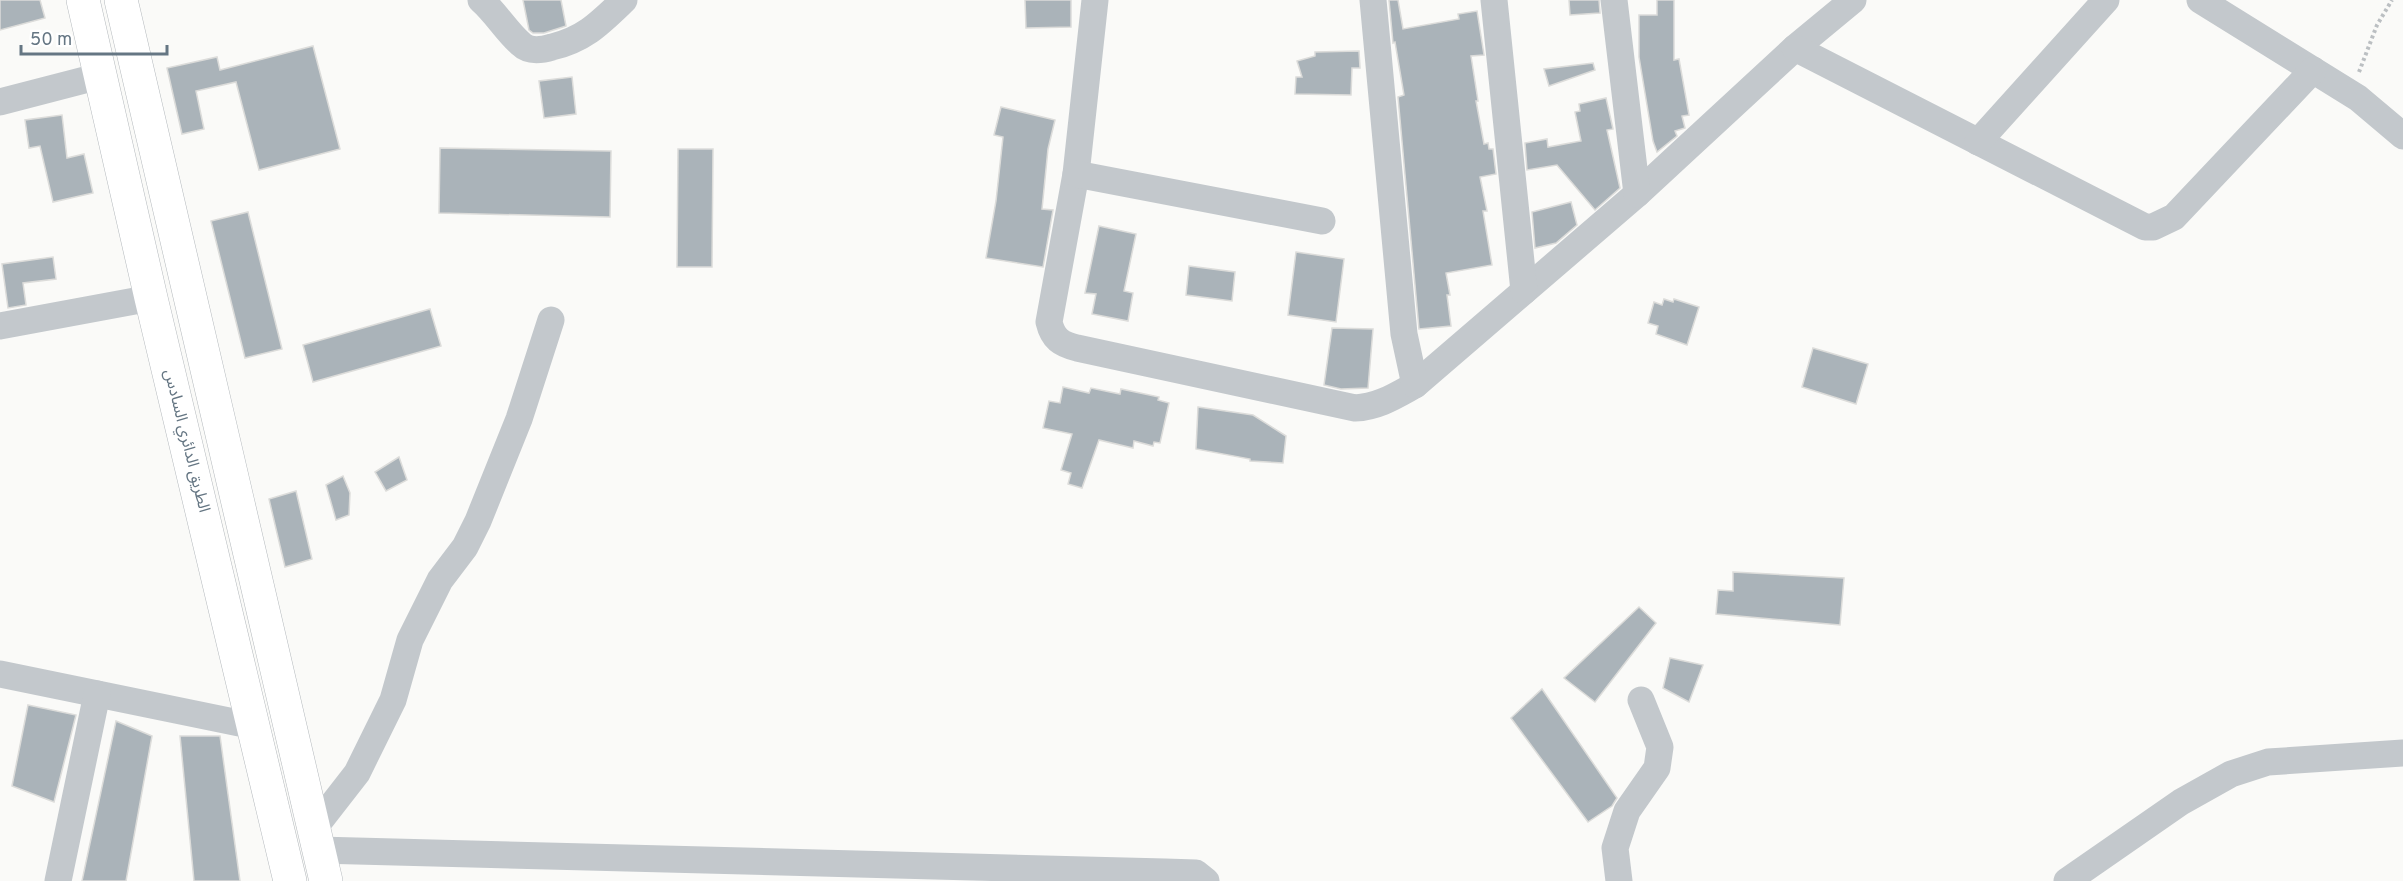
<svg xmlns="http://www.w3.org/2000/svg" width="2403" height="881" font-family="Overpass,'Noto Sans Arabic',sans-serif">
<style>
.building{fill:#aab3b9;stroke:#dcdcda;stroke-width:1.5}
.lines{fill:none;stroke-linecap:round;stroke-linejoin:round}
.highway-casing{stroke:#b4b9bd;stroke-width:34}
.path{stroke:#bbbfc2;stroke-width:4;stroke-dasharray:3 3;stroke-linecap:butt}
.minor{stroke:#c3c8cc;stroke-width:27}
.highway{stroke:#fff;stroke-width:33}
.labels{text-anchor:middle;dominant-baseline:central;stroke-width:6;stroke-linejoin:round;paint-order:stroke}
.street-label{font-size:16px;fill:#657683;stroke:#fff}
</style>
<rect width="100%" height="100%" fill="#fafaf8"/>
<g class="building">
<polygon points="0,0 40,0 45,18 0,30"/>
<polygon points="523,0 561,0 566,26 544,33 533,33 529,30"/>
<polygon points="1025,0 1071,0 1071,27 1026,28"/>
<polygon points="1389,0 1398,0 1403,29 1459,19 1458,14 1477,11 1484,55 1471,56 1478,101 1476,101 1484,144 1488,143 1489,149 1493,149 1496,174 1480,177 1487,211 1483,211 1492,265 1446,273 1450,295 1447,295 1451,326 1419,329 1398,97 1404,95 1395,42 1393,43"/>
<polygon points="1569,0 1599,0 1600,13 1570,15"/>
<polygon points="1657,0 1674,0 1674,60 1679,59 1689,115 1682,116 1685,128 1675,131 1677,136 1657,152 1653,141 1639,57 1639,15 1657,15"/>
<polygon points="313,46 340,149 259,170 236,82 196,91 204,129 182,134 167,68 217,57 220,70"/>
<polygon points="1359,51 1360,68 1352,68 1351,95 1295,94 1296,77 1302,77 1297,61 1315,56 1315,52"/>
<polygon points="1593,63 1595,70 1549,86 1544,69"/>
<polygon points="572,77 576,114 544,118 539,81"/>
<polygon points="1606,98 1613,129 1607,130 1620,188 1595,210 1557,165 1527,170 1525,143 1547,139 1548,147 1581,141 1575,112 1580,111 1579,104"/>
<polygon points="1001,107 1055,120 1048,149 1042,209 1053,210 1043,267 986,258 996,201 1003,137 994,135"/>
<polygon points="62,115 67,158 84,154 93,193 53,202 40,146 29,148 25,120"/>
<polygon points="440,148 611,151 610,217 439,213"/>
<polygon points="678,149 713,149 712,267 677,267"/>
<polygon points="1571,202 1577,225 1556,243 1535,248 1532,212"/>
<polygon points="248,212 282,349 245,358 211,221"/>
<polygon points="1099,226 1136,234 1124,291 1133,293 1128,321 1092,314 1096,294 1085,293"/>
<polygon points="1296,252 1344,259 1336,322 1288,315"/>
<polygon points="53,257 56,279 23,283 26,305 8,308 2,264"/>
<polygon points="1189,266 1235,272 1232,301 1186,295"/>
<polygon points="1664,299 1673,302 1674,299 1699,307 1687,345 1656,334 1658,326 1648,323 1654,302 1662,305"/>
<polygon points="430,309 441,346 313,382 303,345"/>
<polygon points="1332,328 1373,329 1368,388 1341,389 1324,385"/>
<polygon points="1813,348 1868,364 1856,404 1802,387"/>
<polygon points="1063,387 1089,393 1091,388 1120,394 1121,389 1159,397 1158,400 1169,403 1160,443 1154,442 1153,446 1134,441 1133,448 1099,440 1082,488 1068,484 1071,473 1061,470 1072,434 1043,428 1049,401 1060,403"/>
<polygon points="1198,407 1253,415 1286,436 1283,463 1250,461 1250,459 1196,449"/>
<polygon points="399,457 407,480 386,491 375,472"/>
<polygon points="343,476 350,493 349,515 336,520 326,485"/>
<polygon points="296,491 312,559 285,567 269,499"/>
<polygon points="1733,572 1844,578 1840,625 1716,614 1718,590 1733,591"/>
<polygon points="1639,607 1656,623 1595,702 1564,678"/>
<polygon points="1670,658 1703,665 1689,702 1663,688"/>
<polygon points="1542,689 1617,798 1612,806 1588,822 1511,718"/>
<polygon points="28,705 76,715 54,802 12,786"/>
<polygon points="116,721 152,736 126,881 82,881"/>
<polygon points="180,736 220,736 240,881 194,881"/>
</g>
<g class="lines">
<defs>
<g id="highway">
<polyline points="83,0 151,298 290,881"/>
<polyline points="121,0 326,881"/>
</g>
</defs>
<use href="#highway" class="highway-casing"/>
<polyline class="path" points="2359,72 2377,25 2392,0"/>
<g class="minor">
<path d="M481 0C496 13 506 31 521 44 529 52 542 50 552 47 585 39 600 23 624 0"/>
<path d="M1095 0 1076 174 1049 322C1053 339 1061 344 1077 348L1355 408C1378 407 1395 396 1415 385L1637 194 1795 48 1853 0"/>
<polyline points="1373,0 1404,334 1415,385"/>
<polyline points="1494,0 1524,291"/>
<polyline points="1614,0 1637,194"/>
<polyline points="2200,0 2358,98 2403,136"/>
<polyline points="1795,48 2145,227 2153,227 2174,217 2313,70"/>
<polyline points="0,102 100,76"/>
<polyline points="1978,142 2106,0"/>
<polyline points="1076,174 1322,221"/>
<polyline points="0,326 151,298"/>
<polyline points="0,674 254,726"/>
<polyline points="315,827 357,773 393,700 410,640 440,580 465,547 478,521 519,419 551,320"/>
<polyline points="318,850 1165,872 1196,873 1206,881"/>
<polyline points="58,881 97,694"/>
<polyline points="1619,881 1615,848 1627,811 1657,768 1660,747 1641,700"/>
<polyline points="2067,881 2181,802 2231,774 2268,762 2403,753"/>
</g>
<use href="#highway" class="highway"/>
</g>
<g class="labels">
<g class="street-label">
<text transform="translate(186 441) rotate(76)">الطريق الدائري السادس</text>
</g>
</g>
<path d="M21 45v9h146v-9" fill="none" stroke="#657683" stroke-width="3"/>
<text x="30" y="45" font-size="18" fill="#657683" stroke="#ffffff" stroke-width="4.5" paint-order="stroke">50 m</text>
</svg>
